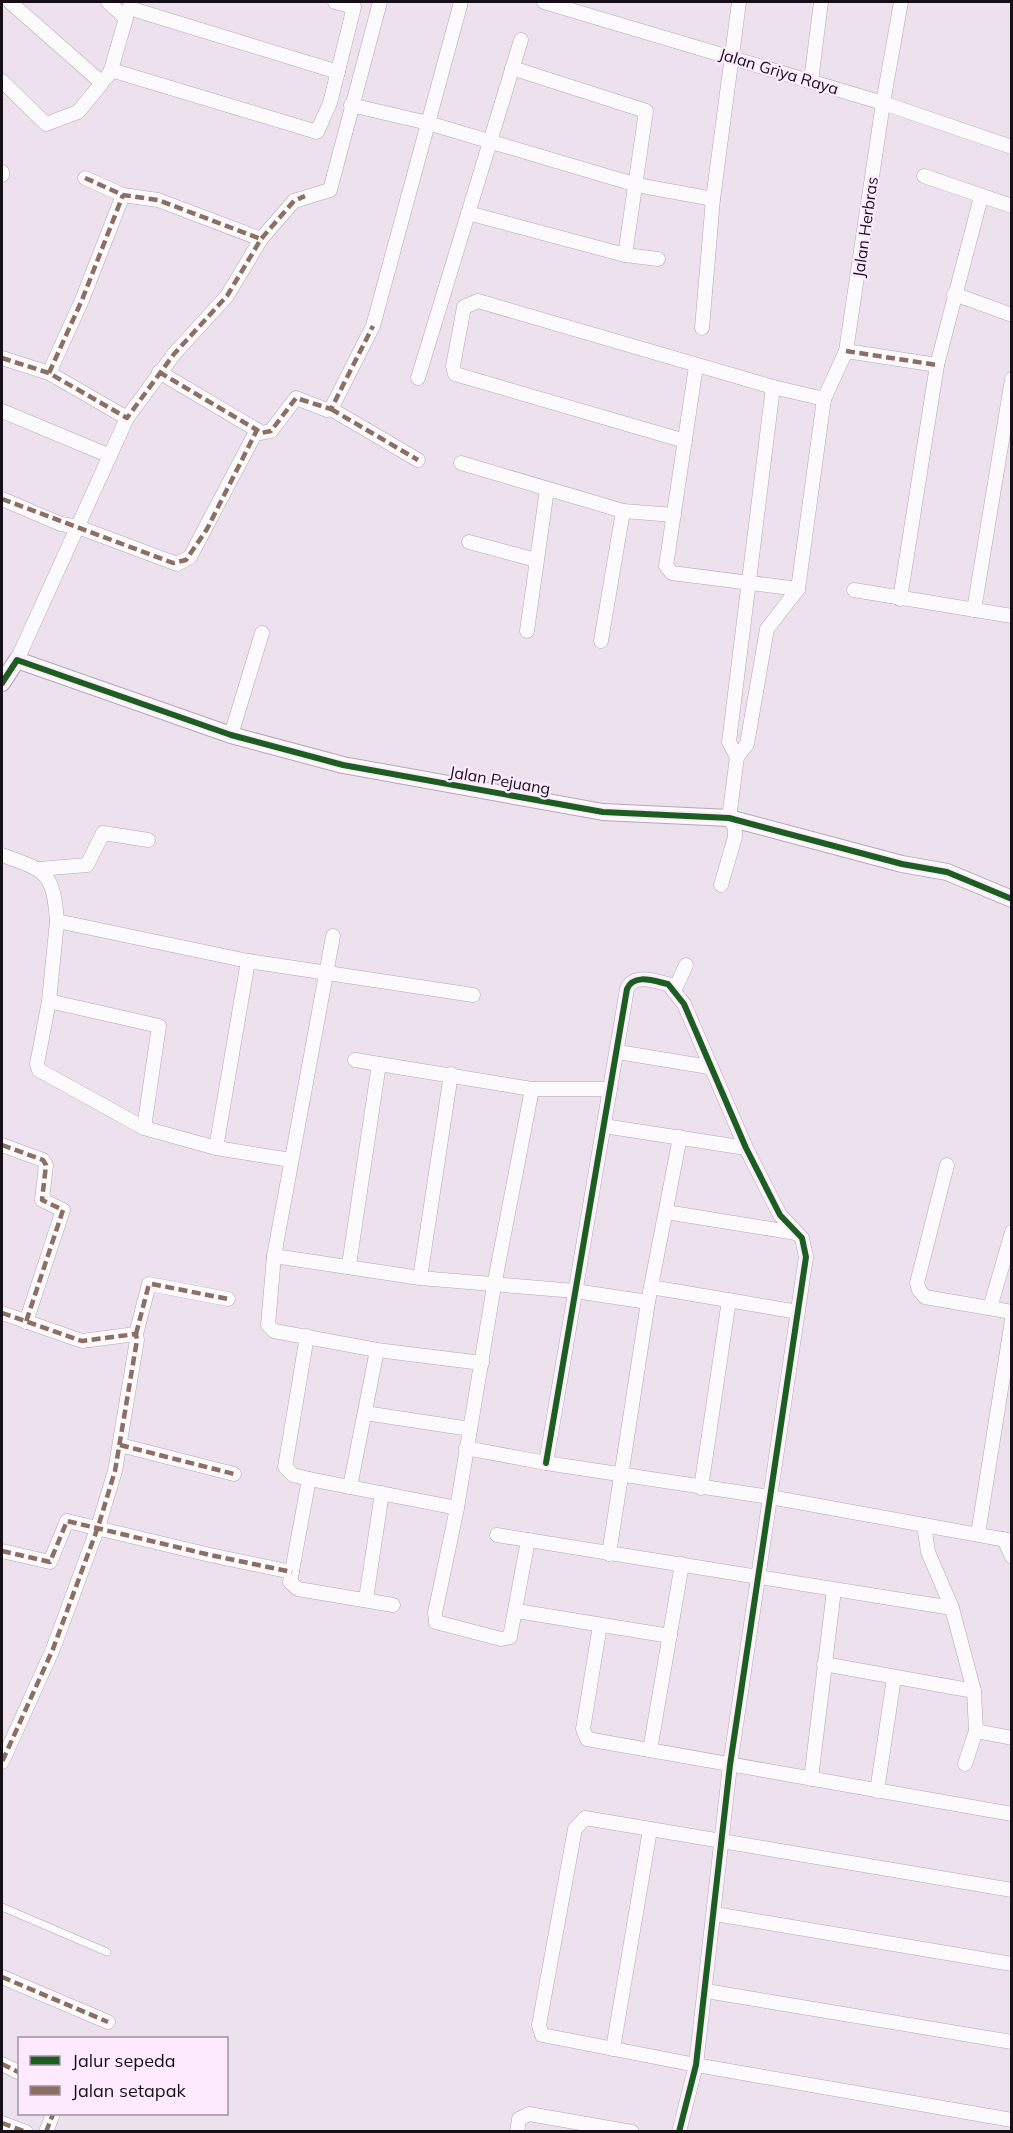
<svg xmlns="http://www.w3.org/2000/svg" width="1013" height="2133" font-family="Mulish,sans-serif">
<style>
.lines{fill:none;stroke-linecap:round;stroke-linejoin:round}
.service-casing{stroke:#b2a8b2;stroke-width:8}
.minor-casing{stroke:#b2a8b2;stroke-width:15}
.tertiary-casing{stroke:#b2a8b2;stroke-width:18}
.service{stroke:#fcfafc;stroke-width:7}
.minor{stroke:#fcfafc;stroke-width:14}
.tertiary{stroke:#fcfafc;stroke-width:16}
.quiet{stroke:#8d6e63;stroke-width:4.5;stroke-dasharray:9 4.5;stroke-linecap:butt}
.cycleway-casing{stroke:#fdeafe;stroke-width:10}
.cycleway{stroke:#1b5e20;stroke-width:6}
.labels{text-anchor:middle;dominant-baseline:central;stroke-width:4.5;stroke-linejoin:round;paint-order:stroke}
.street-label{font-size:16px;fill:#170f17;stroke:#fdeafe}
</style>
<rect width="100%" height="100%" fill="#eee1ee"/>
<g class="lines">
<defs>
<polyline id="service" points="2,1907 107,1952"/>
<g id="minor">
<polyline points="544,2 883,103 1012,147"/>
<polyline points="129,8 338,72"/>
<polyline points="512,68 646,111 625,255"/>
<polyline points="111,70 317,132 330,103 354,7 335,2"/>
<polyline points="107,77 111,70 126,18 108,2"/>
<polyline points="2,81 46,124 78,112 102,83 10,2"/>
<polyline points="811,81 821,2"/>
<polyline points="351,105 428,123 637,185 713,199"/>
<polyline points="2,172 2,175"/>
<polyline points="924,176 1012,206"/>
<polyline points="85,178 123,195 158,200 261,239"/>
<polyline points="468,213 625,255 658,259"/>
<polyline points="954,294 1012,315"/>
<polyline points="702,328 713,199 739,2"/>
<polyline points="846,351 937,365"/>
<polyline points="2,358 49,373 127,418"/>
<polyline points="696,366 666,566 672,573 798,589"/>
<polyline points="159,372 257,430"/>
<polyline points="49,373 82,300 123,195"/>
<polyline points="418,378 521,40"/>
<polyline points="331,409 418,460"/>
<polyline points="2,411 110,456"/>
<polyline points="685,441 455,374 453,366 464,307 478,301 773,387"/>
<polyline points="461,463 623,511 674,515"/>
<polyline points="2,499 61,524 78,527 177,564 190,557 257,430 261,433 271,431 296,398 327,410 332,407 373,326 461,2"/>
<polyline points="469,542 536,560"/>
<polyline points="854,590 1012,616"/>
<polyline points="900,599 937,365 981,197"/>
<polyline points="974,610 1012,379"/>
<polyline points="527,631 547,489"/>
<polyline points="601,641 623,511"/>
<polyline points="17,660 127,418 174,354 227,296 261,239 294,201 330,190 380,2"/>
<polyline points="231,735 262,633"/>
<polyline points="737,757 729,742 773,387 824,399 846,351 883,103 901,2"/>
<path d="M2 855C46 871 53 871 57 921L248 961 473 995"/>
<polyline points="39,869 87,865 103,833 148,840"/>
<polyline points="721,885 735,837 735,827 729,818 737,757 747,744 767,629 798,589 824,399"/>
<polyline points="57,921 49,1001 37,1064 39,1070 144,1128 216,1148 291,1160"/>
<polyline points="333,936 274,1256 268,1325 274,1331 377,1350 482,1363"/>
<polyline points="675,989 686,965"/>
<polyline points="49,1001 159,1026 144,1128"/>
<polyline points="618,1052 709,1067"/>
<polyline points="355,1060 532,1089 610,1089"/>
<polyline points="604,1126 746,1148"/>
<polyline points="2,1145 43,1160 46,1165 42,1200 63,1210 26,1322"/>
<polyline points="216,1148 248,961"/>
<polyline points="947,1165 917,1283 919,1290 925,1297 1012,1312"/>
<polyline points="666,1212 796,1233"/>
<polyline points="274,1256 420,1278 575,1291 648,1302"/>
<polyline points="349,1265 379,1064"/>
<polyline points="420,1278 451,1074"/>
<polyline points="651,1287 798,1312"/>
<polyline points="990,1308 1012,1232"/>
<polyline points="2,1313 82,1341 136,1334 137,1340 115,1471 98,1527 53,1649 2,1762"/>
<polyline points="136,1334 149,1284 228,1299"/>
<polyline points="307,1336 285,1467 293,1475 309,1479 457,1508"/>
<polyline points="365,1413 470,1429"/>
<polyline points="120,1445 234,1474"/>
<polyline points="466,1448 546,1463 770,1497 1012,1541"/>
<path d="M546 1463 627 989C634 973 654 981 668 984L684 1004 746 1148 780 1215 802 1238 806 1257 730 1765 696 2065 679 2132"/>
<polyline points="309,1479 290,1582 298,1589 393,1605"/>
<polyline points="350,1487 377,1350"/>
<polyline points="701,1488 729,1300"/>
<polyline points="924,1525 928,1552 952,1608 974,1691 976,1731 965,1764"/>
<polyline points="978,1534 1012,1320"/>
<polyline points="497,1535 952,1608"/>
<polyline points="1004,1539 1012,1557"/>
<polyline points="528,1540 510,1637 501,1639 436,1622 435,1613 457,1508 494,1286 532,1089"/>
<polyline points="2,1551 50,1562 67,1521 210,1555 292,1572"/>
<polyline points="609,1554 648,1302 680,1137"/>
<polyline points="366,1599 382,1493"/>
<polyline points="517,1611 670,1636"/>
<polyline points="600,1625 583,1729 587,1739 1012,1814"/>
<polyline points="824,1664 974,1691"/>
<polyline points="976,1731 1012,1738"/>
<polyline points="650,1750 682,1564"/>
<polyline points="811,1779 834,1590"/>
<polyline points="877,1791 894,1678"/>
<polyline points="1012,1890 585,1818 575,1829 539,2025 542,2035 696,2065 1012,2120"/>
<polyline points="715,1914 1012,1964"/>
<polyline points="2,1977 108,2022"/>
<polyline points="706,1991 1012,2042"/>
<polyline points="613,2049 650,1830"/>
<polyline points="2,2064 20,2073"/>
<polyline points="2,2123 26,2132"/>
<polyline points="46,2132 53,2114"/>
<polyline points="517,2132 519,2119 529,2114 632,2132"/>
</g>
<polyline id="tertiary" points="2,683 17,660 231,735 343,765 603,812 729,818 902,864 947,872 1012,899"/>
</defs>
<use href="#service" class="service-casing"/>
<use href="#minor" class="minor-casing"/>
<use href="#tertiary" class="tertiary-casing"/>
<use href="#service" class="service"/>
<use href="#minor" class="minor"/>
<use href="#tertiary" class="tertiary"/>
<g class="quiet">
<polyline points="85,178 123,195 158,200 261,239"/>
<polyline points="846,351 937,365"/>
<polyline points="2,358 49,373 127,418 174,354 227,296 261,239 294,201 305,196"/>
<polyline points="159,372 257,430"/>
<polyline points="49,373 82,300 123,195"/>
<polyline points="331,409 418,460"/>
<polyline points="2,499 173,563 186,560 207,529 257,430 261,433 271,431 296,398 331,409 373,326"/>
<polyline points="2,1145 43,1160 46,1165 42,1200 63,1210 26,1322"/>
<polyline points="152,1284 228,1299"/>
<polyline points="2,1313 82,1341 136,1334 137,1340 115,1471 98,1527 53,1649 2,1762"/>
<polyline points="136,1334 149,1284"/>
<polyline points="120,1445 234,1474"/>
<polyline points="2,1551 50,1562 67,1521 210,1555 292,1572"/>
<polyline points="2,1977 108,2022"/>
<polyline points="2,2064 20,2073"/>
<polyline points="2,2123 26,2132"/>
<polyline points="46,2132 53,2114"/>
</g>
<defs>
<g id="cycleway">
<polyline points="2,683 17,660 231,735 343,765 603,812 729,818 902,864 947,872 1012,899"/>
<path d="M546 1463 627 989C634 973 654 981 668 984L684 1004 746 1148 780 1215 802 1238 806 1257 730 1765 696 2065 679 2132"/>
</g>
</defs>
<use href="#cycleway" class="cycleway-casing"/>
<use href="#cycleway" class="cycleway"/>
</g>
<g class="labels">
<g class="street-label">
<text transform="translate(779 71) rotate(17)">Jalan Griya Raya</text>
<text transform="translate(865 227) rotate(-82)">Jalan Herbras</text>
<text transform="translate(500 780) rotate(10)">Jalan Pejuang</text>
</g>
</g>
<rect width="1013" height="2133" fill="none" stroke="#170f17" stroke-width="6"/>
<rect x="18" y="2037" width="210" height="78" fill="#fdeafe" stroke="#a192a2" stroke-width="1.5"/>
<rect x="30" y="2056" width="30" height="9" fill="#1b5e20" stroke="#a192a2" stroke-width="1.5"/>
<text x="72" y="2067" font-size="18" fill="#170f17">Jalur sepeda</text>
<rect x="30" y="2086" width="30" height="9" fill="#8d6e63" stroke="#a192a2" stroke-width="1.5"/>
<text x="72" y="2097" font-size="18" fill="#170f17">Jalan setapak</text>
</svg>
